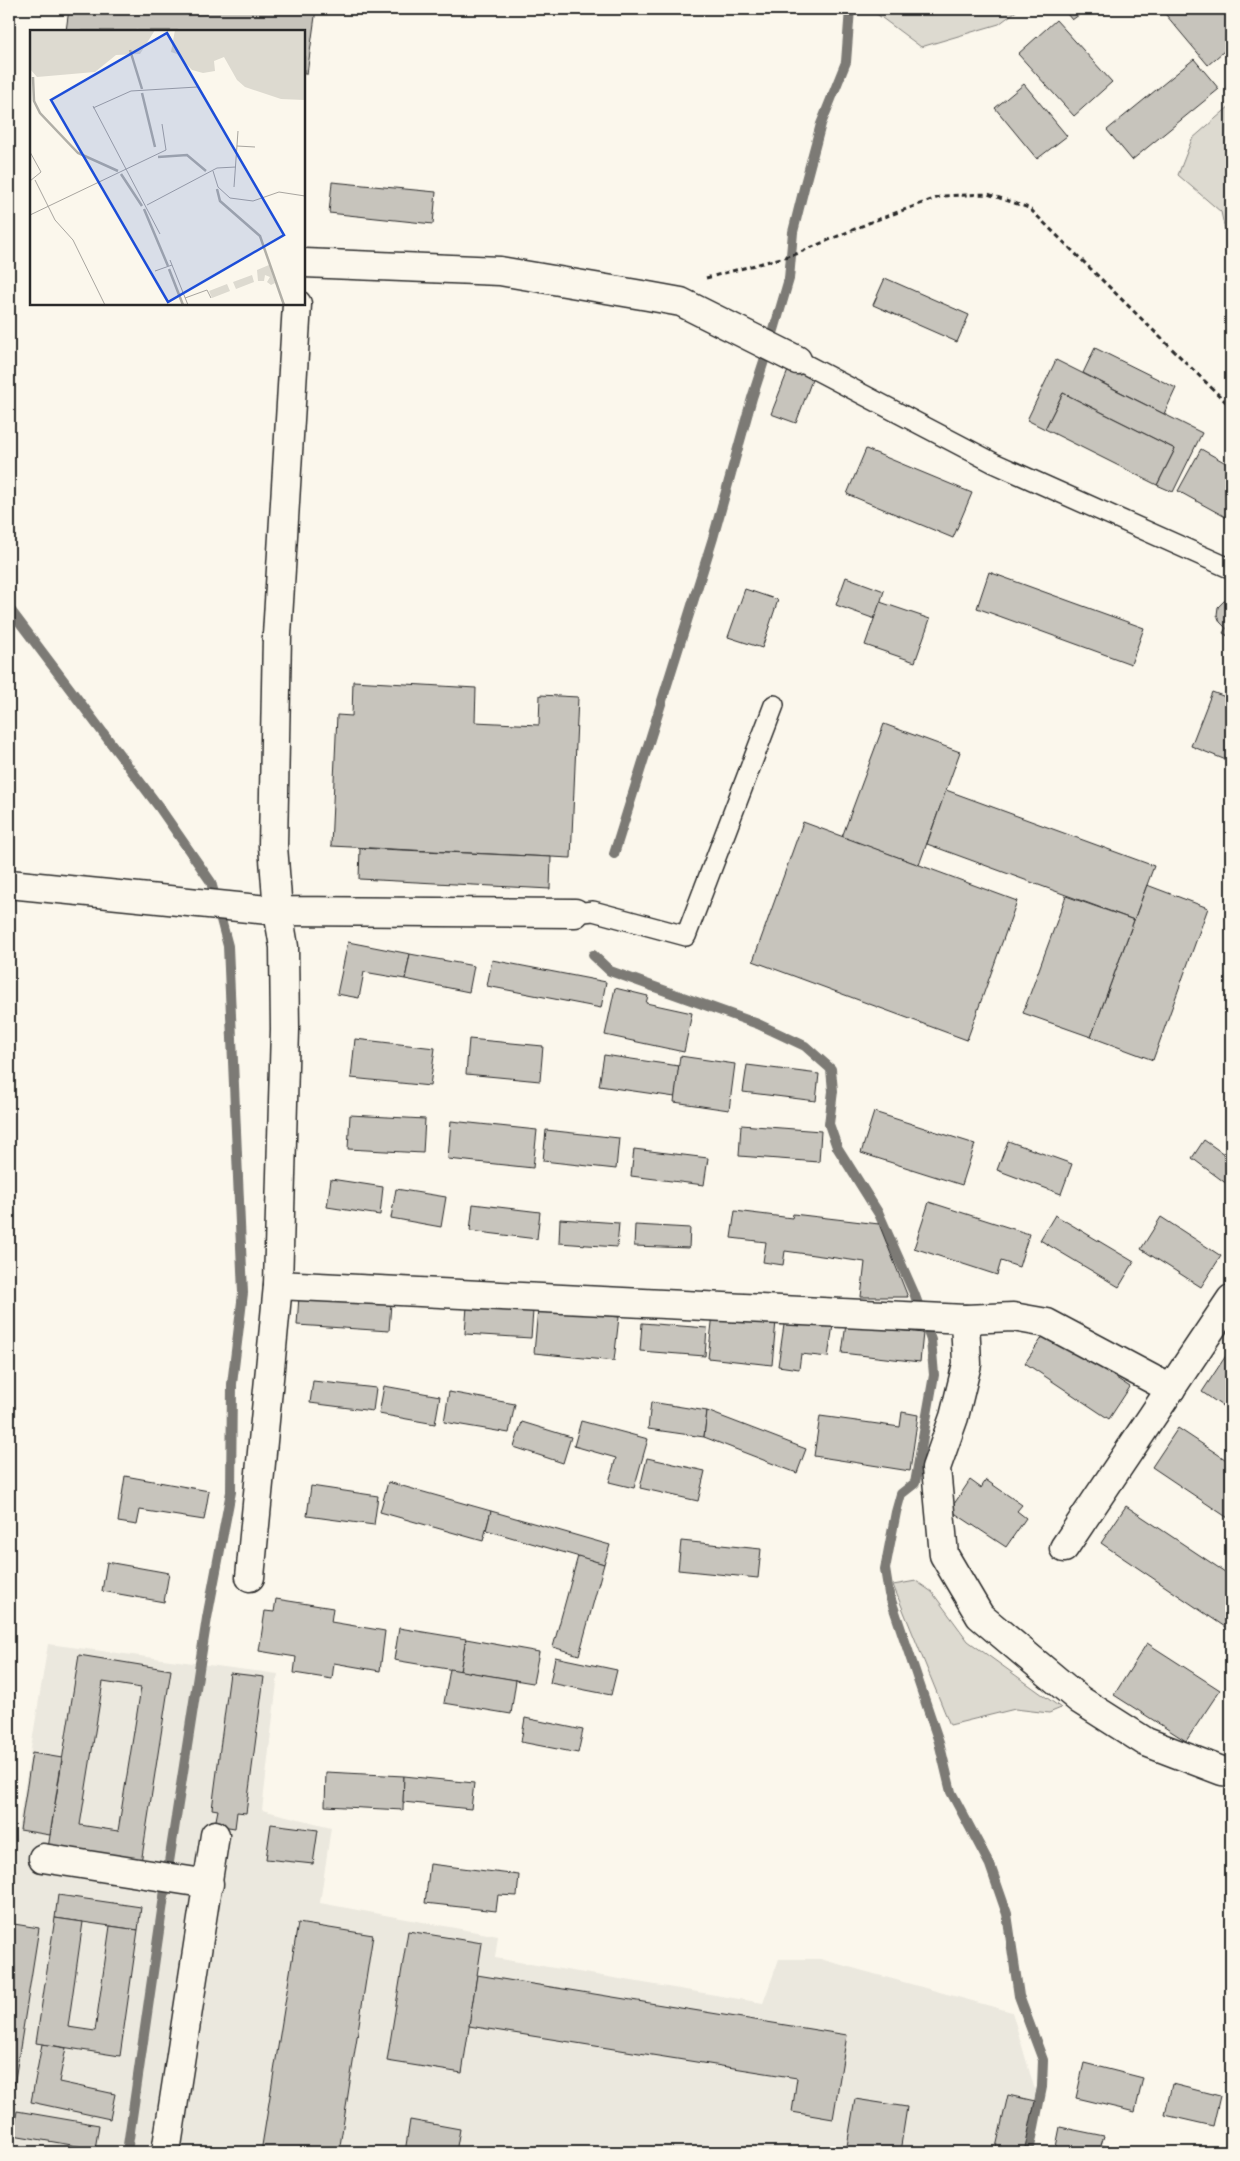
<svg xmlns="http://www.w3.org/2000/svg" width="1240" height="2161" font-family="'Gochi Hand',sans-serif">
<style>
.built{fill:#ebe8de}
.green{fill:#dddad0;stroke:#84827e}
.lines{fill:none;stroke-linecap:round;stroke-linejoin:round}
.stream{stroke:#7b7a75;stroke-width:10}
.building{fill:#c7c4bc;stroke:#2b2b2b;fill-rule:evenodd}
.service-casing{stroke:#2b2b2b;stroke-width:22}
.minor-casing{stroke:#2b2b2b;stroke-width:31}
.path{stroke:#2b2b2b;stroke-width:3;stroke-dasharray:5 4;stroke-linecap:butt}
.service{stroke:#fbf7ec;stroke-width:19}
.minor{stroke:#fbf7ec;stroke-width:28}
.inset-river{fill:none;stroke:#b1afa7;stroke-width:2.5}
.inset-road{fill:none;stroke:#a8a59f;stroke-width:1}
.view{fill:#1d4ed8;fill-opacity:0.15;stroke:#1d4ed8;stroke-width:2.5}
.inset-edge{fill:none;stroke:#2b2b2b;stroke-width:2.5}
</style>
<rect width="100%" height="100%" fill="#fbf7ec"/>
<filter id="ink" filterUnits="userSpaceOnUse"><feTurbulence type="fractalNoise" baseFrequency=".02" numOctaves="2"/><feDisplacementMap in="SourceGraphic" scale="10" xChannelSelector="R" yChannelSelector="G"/><feConvolveMatrix kernelMatrix="1 2 1 2 8 2 1 2 1" color-interpolation-filters="sRGB"/></filter>
<g filter="url(#ink)">
<polygon class="built" points="48,1644 278,1674 262,1810 331,1827 320,1903 498,1936 495,1958 763,2003 779,1959 820,1959 1012,2012 1037,2097 1025,2152 9,2152 9,1883"/>
<g class="green">
<polygon points="870,9 1019,9 999,24 921,47"/>
<polygon points="1231,105 1231,257 1221,212 1178,175 1192,139"/>
<polygon points="916,1581 932,1592 968,1641 1061,1708 1049,1713 1015,1709 950,1725 893,1585"/>
</g>
<g class="lines">
<g class="stream">
<polyline points="9,608 159,807 211,882 228,946 243,1293 232,1384 231,1492 207,1618 169,1862 127,2152"/>
<polyline points="614,854 713,538 752,398 774,330 789,279 793,232 805,184 821,124 846,62 850,9"/>
<polyline points="593,955 610,971 758,1024 805,1046 831,1069 833,1091 829,1124 837,1147 879,1214 914,1293 931,1340 934,1375 915,1483 901,1494 896,1512 885,1569 889,1594 939,1742 951,1792 990,1865 1007,1914 1019,1996 1043,2060 1042,2087 1029,2152"/>
</g>
</g>
<g class="building">
<polygon points="69,9 316,9 307,74 304,74 304,31 66,31"/>
<polygon points="1063,9 1087,9 1072,20"/>
<polygon points="1161,9 1220,9 1231,23 1231,45 1208,65"/>
<polygon points="1056,20 1112,82 1074,116 1018,54"/>
<polygon points="1194,59 1219,89 1132,160 1107,130"/>
<polygon points="1024,84 1067,136 1037,159 995,108"/>
<polygon points="332,182 436,192 433,224 329,213"/>
<polygon points="885,278 969,315 957,342 873,305"/>
<polygon points="1095,348 1176,388 1164,414 1083,373"/>
<polygon points="1056,360 1202,433 1173,492 1157,485 1175,449 1063,393 1045,429 1027,420"/>
<polygon points="789,368 813,377 796,423 771,414"/>
<polygon points="1063,393 1175,449 1157,485 1045,429"/>
<polygon points="866,449 972,493 953,538 847,494"/>
<polygon points="1201,449 1231,466 1231,520 1178,491"/>
<polygon points="989,572 1144,628 1131,664 977,608"/>
<polygon points="846,577 884,591 875,619 836,605"/>
<polygon points="745,589 778,600 762,648 728,637"/>
<polygon points="1231,599 1231,638 1223,633 1226,628 1220,622 1217,615 1218,607 1224,601"/>
<polygon points="880,602 930,619 915,662 865,645"/>
<polygon points="353,681 476,688 475,722 539,725 540,695 578,697 571,858 331,846 337,715 352,716"/>
<polygon points="1212,692 1231,699 1231,762 1191,746"/>
<polygon points="884,724 960,752 919,865 842,837"/>
<polygon points="946,790 1154,866 1134,920 927,844"/>
<polygon points="803,822 1017,901 967,1040 753,961"/>
<polygon points="360,848 551,857 550,889 359,879"/>
<polygon points="1147,885 1208,908 1153,1060 1091,1037"/>
<polygon points="1066,896 1134,920 1091,1037 1023,1013"/>
<polygon points="348,942 410,954 405,979 364,972 359,998 337,994"/>
<polygon points="410,954 474,966 469,992 405,979"/>
<polygon points="492,960 606,982 601,1008 487,986"/>
<polygon points="615,988 648,996 646,1003 692,1013 684,1052 605,1035"/>
<polygon points="355,1039 435,1048 430,1086 351,1078"/>
<polygon points="469,1039 543,1046 540,1081 466,1074"/>
<polygon points="604,1055 679,1066 675,1097 599,1086"/>
<polygon points="680,1056 735,1064 729,1110 674,1102"/>
<polygon points="747,1065 819,1074 816,1101 743,1092"/>
<polygon points="874,1112 975,1144 962,1185 861,1153"/>
<polygon points="350,1115 425,1119 423,1153 348,1149"/>
<polygon points="451,1121 537,1130 533,1168 448,1159"/>
<polygon points="741,1125 821,1131 819,1162 739,1156"/>
<polygon points="546,1130 619,1138 616,1169 543,1161"/>
<polygon points="1204,1140 1231,1159 1231,1187 1192,1158"/>
<polygon points="1008,1141 1072,1164 1061,1194 997,1170"/>
<polygon points="634,1149 708,1158 704,1185 631,1176"/>
<polygon points="331,1179 383,1187 380,1215 327,1207"/>
<polygon points="396,1189 446,1197 441,1227 391,1218"/>
<polygon points="929,1202 1029,1234 1019,1267 1001,1261 997,1275 914,1248"/>
<polygon points="473,1204 540,1212 537,1239 470,1231"/>
<polygon points="735,1211 792,1218 793,1214 879,1224 908,1297 861,1297 865,1262 785,1251 783,1265 763,1262 766,1242 731,1238"/>
<polygon points="1055,1215 1134,1262 1119,1287 1040,1240"/>
<polygon points="1161,1217 1221,1256 1201,1287 1141,1249"/>
<polygon points="560,1219 619,1223 617,1247 559,1243"/>
<polygon points="635,1225 690,1228 689,1248 634,1246"/>
<polygon points="299,1296 391,1303 389,1331 297,1325"/>
<polygon points="467,1306 533,1311 531,1338 465,1334"/>
<polygon points="538,1309 619,1317 614,1361 534,1353"/>
<polygon points="713,1314 776,1321 772,1365 708,1358"/>
<polygon points="785,1318 833,1325 828,1357 801,1354 799,1369 778,1366"/>
<polygon points="642,1323 707,1328 705,1356 640,1351"/>
<polygon points="846,1324 923,1333 920,1362 842,1353"/>
<polygon points="1046,1332 1130,1387 1109,1419 1025,1363"/>
<polygon points="1231,1348 1231,1412 1202,1392"/>
<polygon points="313,1381 376,1388 373,1411 310,1403"/>
<polygon points="384,1386 440,1396 435,1424 379,1414"/>
<polygon points="449,1392 515,1404 509,1433 444,1422"/>
<polygon points="651,1402 707,1411 704,1437 648,1429"/>
<polygon points="707,1411 806,1449 797,1473 704,1437"/>
<polygon points="902,1412 918,1415 910,1471 814,1456 820,1416 900,1427"/>
<polygon points="581,1421 648,1439 634,1488 609,1482 616,1458 574,1446"/>
<polygon points="522,1422 571,1437 563,1463 514,1447"/>
<polygon points="1178,1428 1231,1463 1231,1520 1152,1467"/>
<polygon points="647,1458 705,1471 698,1501 640,1488"/>
<polygon points="125,1476 209,1491 204,1520 140,1510 137,1525 118,1522"/>
<polygon points="970,1480 981,1488 986,1480 1022,1505 1017,1511 1026,1518 1006,1547 950,1510"/>
<polygon points="388,1482 491,1511 483,1541 380,1512"/>
<polygon points="311,1486 378,1496 374,1525 307,1516"/>
<polygon points="1126,1506 1231,1576 1231,1631 1101,1543"/>
<polygon points="491,1511 610,1545 604,1564 486,1530"/>
<polygon points="681,1541 761,1549 758,1578 678,1570"/>
<polygon points="578,1556 604,1564 579,1655 553,1647"/>
<polygon points="107,1562 169,1573 164,1602 102,1591"/>
<polygon points="276,1599 333,1608 331,1622 385,1631 380,1671 334,1663 332,1679 294,1673 296,1657 259,1651 265,1611 274,1612"/>
<polygon points="399,1628 466,1639 460,1671 394,1660"/>
<polygon points="466,1639 539,1652 533,1683 460,1671"/>
<polygon points="1147,1643 1220,1690 1186,1741 1114,1695"/>
<path d="M79 1655 171 1670 141 1863 48 1848ZM103 1682 141 1688 118 1831 80 1825Z"/>
<polygon points="555,1657 617,1670 611,1695 550,1683"/>
<polygon points="450,1669 516,1680 511,1714 444,1703"/>
<polygon points="230,1673 264,1677 246,1813 237,1812 235,1828 215,1825 218,1810 212,1809"/>
<polygon points="525,1718 583,1730 578,1753 521,1742"/>
<polygon points="32,1753 62,1758 50,1835 20,1830"/>
<polygon points="326,1772 404,1776 403,1810 325,1806"/>
<polygon points="404,1776 474,1783 471,1809 403,1802"/>
<polygon points="271,1824 318,1830 313,1864 266,1859"/>
<polygon points="430,1864 519,1875 517,1896 498,1895 496,1911 425,1903"/>
<polygon points="58,1895 141,1907 138,1930 55,1918"/>
<polygon points="55,1918 83,1922 68,2027 95,2031 110,1926 138,1930 120,2056 36,2043"/>
<polygon points="298,1923 373,1935 339,2152 261,2152"/>
<polygon points="14,1924 39,1928 14,2086 9,2085 9,1955"/>
<polygon points="408,1931 482,1943 462,2073 387,2061"/>
<polygon points="477,1975 847,2035 833,2119 792,2112 797,2078 469,2026"/>
<polygon points="42,2044 66,2048 59,2082 115,2094 110,2119 31,2102"/>
<polygon points="1084,2063 1143,2078 1135,2112 1076,2098"/>
<polygon points="1172,2084 1220,2096 1213,2126 1165,2115"/>
<polygon points="1008,2095 1035,2101 1024,2152 995,2152"/>
<polygon points="855,2099 907,2107 900,2152 846,2152"/>
<polygon points="17,2111 99,2125 95,2149 13,2135"/>
<polygon points="410,2120 460,2129 456,2152 405,2152"/>
<polygon points="1060,2127 1104,2136 1101,2145 1133,2152 1055,2152"/>
</g>
<g class="lines">
<defs>
<g id="service">
<polyline points="797,360 994,463 1227,567"/>
<polyline points="575,913 593,911 686,936 774,705"/>
</g>
<g id="minor">
<polyline points="304,263 500,271 648,296 681,302 797,360"/>
<polyline points="9,884 278,911 575,913"/>
<polyline points="278,1285 965,1319 1013,1317 1047,1323 1171,1389"/>
<polyline points="965,1319 967,1364 954,1417 936,1468 944,1555 980,1616 1080,1700 1146,1742 1222,1771 1231,1772"/>
<polyline points="1064,1548 1231,1299"/>
<polyline points="250,1577 278,1285 285,1029 284,947 278,911 273,846 277,635 297,304"/>
<polyline points="43,1858 209,1884"/>
<polyline points="166,2152 215,1835"/>
</g>
</defs>
<use href="#service" class="service-casing"/>
<use href="#minor" class="minor-casing"/>
<polyline class="path" points="706,278 796,254 871,222 942,196 988,194 1029,208 1231,407"/>
<use href="#service" class="service"/>
<use href="#minor" class="minor"/>
</g>
</g>
<g transform="translate(30 30)">
<rect width="275" height="275" fill="#fbf7ec"/>
<path d="M0 0H125L110 24 86 25 65 42 7 47 0 39ZM145 0H275V70L251 69 215 57 207 50 194 27 184 31 185 41 173 43 162 40 147 24 141 22ZM239 235 245 253 241 255 237 252 240 247 235 245 234 251H228L227 240ZM222 245 224 252 206 259 203 252ZM197 254 200 261 182 268 179 261Z" fill="#dddad0"/>
<path class="inset-river" d="M100 20 112 59M3 47 4 71 10 83 48 123 88 141M112 63 125 117M128 127 157 125 176 141M91 144 112 176M187 159 190 171 230 206 254 275M114 179 138 236M139 239 153 275"/>
<path class="inset-road" d="M63 76 130 204M63 78 101 61 167 57M207 116 225 117M0 122 11 142 0 151M183 141 188 157 200 168 223 171 249 162 275 166M5 150 25 190 43 210 75 275M204 157 208 101M117 175 187 138 206 137M0 185 136 120 132 94M140 230 158 275M125 241 142 235M155 268 177 260 181 268"/>
<path class="view" d="M137 3 254 205 138 272 21 70Z"/>
<rect width="275" height="275" class="inset-edge"/>
</g>
<rect width="1240" height="2161" fill="none" stroke="#fbf7ec" stroke-width="30"/>
<rect x="15" y="15" width="1210" height="2131" fill="none" stroke="#2b2b2b" stroke-width="2" filter="url(#ink)"/>
</svg>
